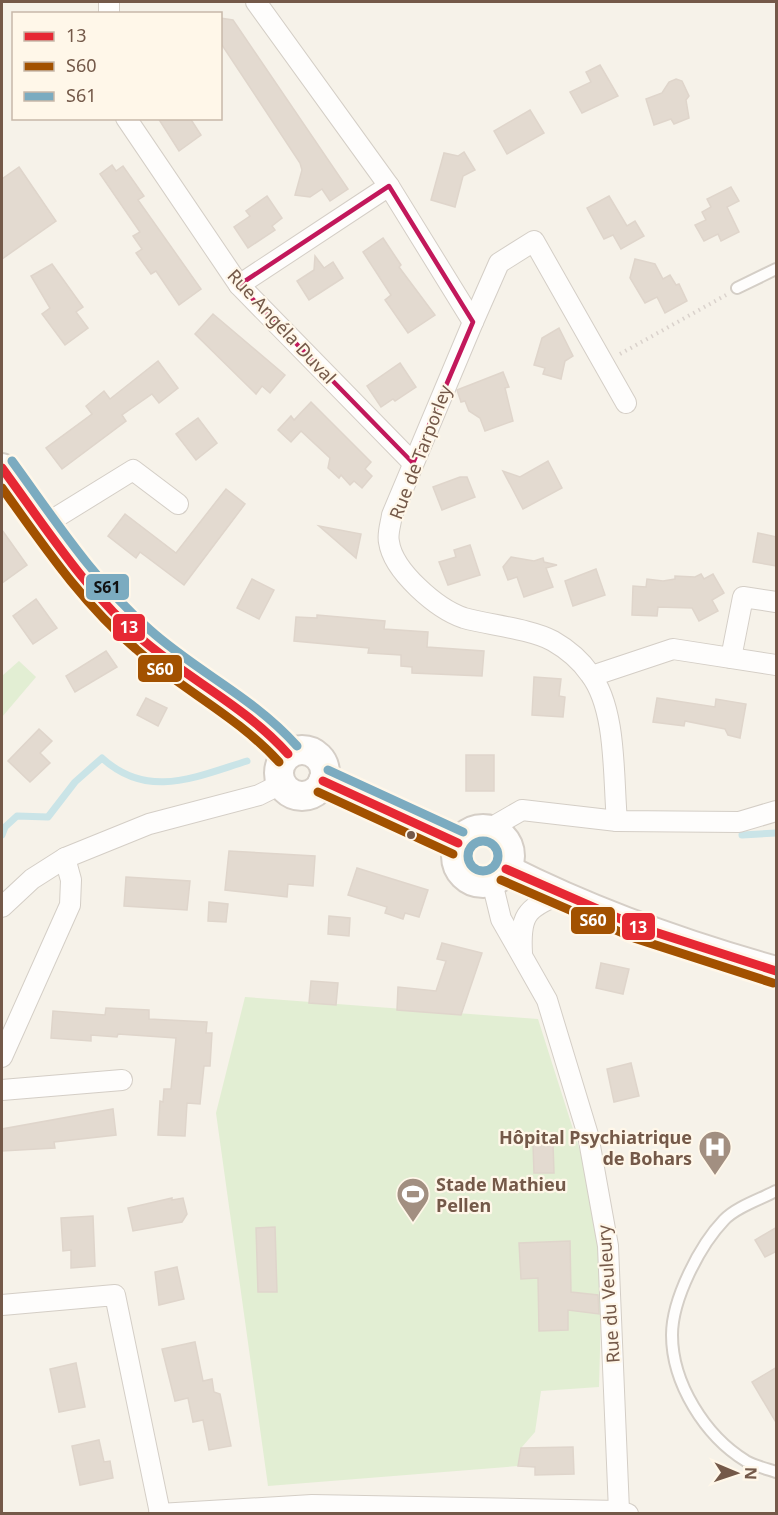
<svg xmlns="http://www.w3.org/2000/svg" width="778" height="1515" font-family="'Noto Sans',sans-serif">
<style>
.green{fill:#e2eed3}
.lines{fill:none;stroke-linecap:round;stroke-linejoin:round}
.stream{stroke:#cae4e7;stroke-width:7}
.building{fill:#e3dad0;stroke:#dfd5cb;stroke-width:1.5}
.lane-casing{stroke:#d4cec6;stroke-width:14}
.street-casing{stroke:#d4cec6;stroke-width:22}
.secondary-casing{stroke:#d5cec6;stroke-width:32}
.path{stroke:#dad2cc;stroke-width:4;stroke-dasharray:1.5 4.5;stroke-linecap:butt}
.lane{stroke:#fefdfc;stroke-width:10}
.street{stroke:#fefdfc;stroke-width:20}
.secondary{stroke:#fefdfc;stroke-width:28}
.bus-1-casing{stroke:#fff7e9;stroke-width:14}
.bus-2-casing{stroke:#fff7e9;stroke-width:14}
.bus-3-casing{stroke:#fff7e9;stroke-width:14}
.bus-1{stroke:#e62834;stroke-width:9}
.bus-2{stroke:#a25100;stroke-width:9}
.bus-3{stroke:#7babc0;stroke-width:9}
.marked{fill:none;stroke:#c2185b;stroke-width:4.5;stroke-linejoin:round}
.bus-dot{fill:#745949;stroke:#fff7e9;stroke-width:2}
.labels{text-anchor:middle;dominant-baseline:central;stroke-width:4.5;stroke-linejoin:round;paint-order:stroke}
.street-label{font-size:18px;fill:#745949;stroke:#fff7e9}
.poi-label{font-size:18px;font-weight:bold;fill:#745949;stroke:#fff7e9;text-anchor:end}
.line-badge{stroke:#fff7e9;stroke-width:2}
.badge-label{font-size:16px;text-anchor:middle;font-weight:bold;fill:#fff}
.pale-badge-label{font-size:16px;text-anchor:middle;font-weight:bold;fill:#111}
</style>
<rect width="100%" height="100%" fill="#f6f2e9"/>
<g class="green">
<polygon points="19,661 36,677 2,717 2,676"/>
<polygon points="245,997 538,1019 586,1170 602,1276 599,1387 541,1391 535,1432 522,1447 518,1466 268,1486 216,1113"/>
</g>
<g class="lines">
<g class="stream">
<path d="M2 835 5 827 17 816 48 817 75 782 102 758C148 800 195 777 247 761"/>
<polyline points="742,835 776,833"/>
</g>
</g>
<g class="building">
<polygon points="220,18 233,20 348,189 330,201 322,189 310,197 295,195 302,170 300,163 220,42"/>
<polygon points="600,65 618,96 582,113 570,92 591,82 586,72"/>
<polygon points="676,79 682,81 689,96 686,100 689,118 674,124 671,119 654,125 646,99 662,93 669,82"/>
<polygon points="530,110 544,133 507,154 494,131"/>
<polygon points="158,118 190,118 201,135 179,151"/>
<polygon points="464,152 475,170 463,176 455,207 431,200 444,153 458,156"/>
<polygon points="112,165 116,171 123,166 144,196 138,200 201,289 179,305 156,271 151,274 136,253 142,249 133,236 140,232 100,174"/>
<polygon points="19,167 56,221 2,259 2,179"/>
<polygon points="731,187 739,201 727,207 739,232 721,241 718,234 704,241 695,225 706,220 702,212 711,207 707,199"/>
<polygon points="267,196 282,218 272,226 275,230 248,248 234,227 250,216 246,211"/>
<polygon points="609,196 627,226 635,221 644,236 621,249 613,235 604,239 587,208"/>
<polygon points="383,238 401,265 399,267 435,315 408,333 385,300 391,295 363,252"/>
<polygon points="315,256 324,268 333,262 343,278 309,300 297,281 314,270"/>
<polygon points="635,259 655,264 663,279 670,275 676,285 679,284 687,301 665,313 657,297 645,303 630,278"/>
<polygon points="52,264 83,307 76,312 88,328 65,345 42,314 50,308 31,276"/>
<polygon points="213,314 285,375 270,393 262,386 256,394 195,334"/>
<polygon points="559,328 573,356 565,361 561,379 543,374 545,368 534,365 542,338"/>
<polygon points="158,361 178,388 159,403 152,394 122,415 126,421 62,469 46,448 92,414 86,406 104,391 110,399"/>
<polygon points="400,363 416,387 395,401 393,399 381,407 367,386"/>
<polygon points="503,372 509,387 505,388 513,421 485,431 480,418 469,411 465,401 461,402 457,390"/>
<polygon points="311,402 371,462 365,469 372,476 362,488 354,481 350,485 341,475 339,478 328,468 330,458 301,431 291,442 278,430 291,416 294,420"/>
<polygon points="198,418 217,443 196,460 176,434"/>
<polygon points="548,461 562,488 523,509 503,471 520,477"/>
<polygon points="460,477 467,477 475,497 442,510 433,487"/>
<polygon points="226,489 245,504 184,585 140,552 136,558 108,536 125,514 176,553"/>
<polygon points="319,526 361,534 356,558"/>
<polygon points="2,530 27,565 2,583"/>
<polygon points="758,533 777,537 777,566 753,562"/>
<polygon points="470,545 480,575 448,585 439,562 456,557 454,550"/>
<polygon points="511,557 534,561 543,558 544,562 557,565 546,568 553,587 524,597 517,577 508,580 503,567"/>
<polygon points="596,569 605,595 573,606 565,581"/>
<polygon points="701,574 704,579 713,574 724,593 712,600 718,611 699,621 692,608 658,607 657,616 632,615 633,586 646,587 647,579 663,581 675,579 675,576 695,577"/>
<polygon points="252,579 274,590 259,619 237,608"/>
<polygon points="36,599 57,628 33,644 13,616"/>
<polygon points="317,615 385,621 384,629 428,632 427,647 484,651 482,676 412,673 412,667 401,666 401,655 368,653 369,648 294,641 296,617 317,618"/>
<polygon points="106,651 117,667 75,692 66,676"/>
<polygon points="534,677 561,679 559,696 565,697 563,717 532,715"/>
<polygon points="146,698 167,708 158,726 137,715"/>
<polygon points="657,698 715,707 716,699 746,704 740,738 728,735 725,729 685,721 684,726 653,722"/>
<polygon points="39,729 52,741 40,753 50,763 30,782 8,761"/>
<rect x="466" y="755" width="28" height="36"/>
<polygon points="229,851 315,856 313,886 288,884 287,897 225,890"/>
<polygon points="357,868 428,890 419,917 405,913 403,919 385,913 387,907 348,895"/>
<polygon points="126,877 190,881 187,910 124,906"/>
<polygon points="209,902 228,904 226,922 208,921"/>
<polygon points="329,916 350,918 349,936 328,934"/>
<polygon points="442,943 482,953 461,1015 397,1010 398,987 436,991 446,961 437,959"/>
<polygon points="601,963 629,969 623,994 596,988"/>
<polygon points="311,981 338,983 336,1005 309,1003"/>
<polygon points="106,1008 149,1010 149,1019 207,1022 206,1033 212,1033 210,1066 204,1066 200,1104 187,1103 185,1136 158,1135 160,1101 163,1102 164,1089 171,1089 176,1038 118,1034 117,1037 91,1035 91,1041 51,1038 53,1011 105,1015"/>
<polygon points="631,1063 639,1096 614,1102 607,1069"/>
<polygon points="113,1109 116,1135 54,1142 55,1148 2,1151 2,1129"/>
<polygon points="533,1144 553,1144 554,1173 534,1173"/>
<polygon points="172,1198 172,1200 183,1198 187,1214 182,1222 133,1231 128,1208"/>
<polygon points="93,1216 95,1266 71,1268 71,1250 63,1251 61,1218"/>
<polygon points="275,1227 277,1292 258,1292 256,1228"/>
<polygon points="777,1227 777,1251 765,1257 755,1240"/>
<polygon points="570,1241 571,1292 598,1295 599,1314 568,1310 568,1330 539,1331 538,1278 521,1279 519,1243"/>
<polygon points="177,1267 184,1299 159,1305 155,1272"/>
<polygon points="195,1342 203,1381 212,1379 214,1392 220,1394 231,1446 209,1450 203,1420 193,1422 188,1398 175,1401 162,1349"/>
<polygon points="76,1363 85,1407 59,1412 50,1369"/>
<polygon points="777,1367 777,1424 752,1382"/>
<polygon points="99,1440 104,1462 110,1461 113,1478 80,1485 72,1446"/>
<polygon points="573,1447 574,1474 535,1475 535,1467 518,1466 521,1448"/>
</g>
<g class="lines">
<defs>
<g id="lane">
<polyline points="737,288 776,269"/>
<path d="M776 1191C761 1199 736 1207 724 1220 700 1245 672 1299 672 1335 672 1383 705 1436 746 1461 755 1466 767 1469 776 1472"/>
</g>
<g id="street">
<polyline points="109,2 109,14"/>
<path d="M256 2 389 186 473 322 392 515C391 523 387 534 389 542 393 571 437 609 464 618 489 625 531 629 553 641 567 649 581 661 590 674 617 709 613 778 617 821"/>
<polyline points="126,118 239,285 413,463"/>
<polyline points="239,285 389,186"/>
<polyline points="473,322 499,263 534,241 626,403"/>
<polyline points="44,525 133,470 178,504"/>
<polyline points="731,658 743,597 776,602"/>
<polyline points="592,676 673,649 776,665"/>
<polyline points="489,829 522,810 617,821 739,822 776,811"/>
<polyline points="492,882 501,919 547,1000 588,1135 608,1246 619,1511"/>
<polyline points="2,907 32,879 65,858 149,824 259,795 281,784"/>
<path d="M522 953C520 917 525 908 559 895"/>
<polyline points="2,1057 70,905 71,880 65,858"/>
<polyline points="2,1090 122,1080"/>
<polyline points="2,1305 115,1295 160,1513"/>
<polyline points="159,1514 312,1505 619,1511 628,1514"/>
</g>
<g id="secondary">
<path d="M2 468C46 528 87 592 144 641 193 683 245 701 288 754"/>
<circle cx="302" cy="773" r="23"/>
<polyline points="323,781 458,843"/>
<circle cx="483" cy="856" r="27"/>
<path d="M506 869C593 913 683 945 776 971"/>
</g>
</defs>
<use href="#lane" class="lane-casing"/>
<use href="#street" class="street-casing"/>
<use href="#secondary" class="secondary-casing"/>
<polyline class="path" points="620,354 726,295"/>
<use href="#lane" class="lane"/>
<use href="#street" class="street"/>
<use href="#secondary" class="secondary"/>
<defs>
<g id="bus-1">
<path d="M2 468C46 528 87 593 144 641 191 681 246 707 288 754"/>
<polyline points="323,781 458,843"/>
<polyline points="506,869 639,927 776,971"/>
</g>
<g id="bus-2">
<path d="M2 488C43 545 82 603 136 649 182 690 237 716 279 762"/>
<polyline points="318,792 453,854"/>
<polyline points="501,880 634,938 773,983"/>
</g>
<g id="bus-3">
<path d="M12 461C55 520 95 582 150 630 198 673 252 696 297 746"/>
<polyline points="328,770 463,832"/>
<circle cx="483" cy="856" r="15"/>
</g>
</defs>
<use href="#bus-1" class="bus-1-casing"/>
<use href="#bus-2" class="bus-2-casing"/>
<use href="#bus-3" class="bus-3-casing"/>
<use href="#bus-1" class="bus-1"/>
<use href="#bus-2" class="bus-2"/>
<use href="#bus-3" class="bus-3"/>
</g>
<path class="marked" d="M389 186 473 322 413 463 239 285Z"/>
<defs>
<symbol id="hospital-pin" viewBox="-11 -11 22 30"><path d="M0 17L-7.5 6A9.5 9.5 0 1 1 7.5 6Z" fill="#a28f81" stroke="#fff7e9"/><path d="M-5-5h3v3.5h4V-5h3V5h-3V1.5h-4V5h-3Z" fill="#fff"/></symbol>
<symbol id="stadium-pin" viewBox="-11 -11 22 30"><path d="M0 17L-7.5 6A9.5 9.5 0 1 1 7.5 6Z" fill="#a28f81" stroke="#fff7e9"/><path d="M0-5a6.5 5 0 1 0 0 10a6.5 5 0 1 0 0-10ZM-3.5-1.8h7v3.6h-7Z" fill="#fff"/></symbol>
</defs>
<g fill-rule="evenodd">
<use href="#hospital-pin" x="696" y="1128" width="38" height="52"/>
<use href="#stadium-pin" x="394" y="1175" width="38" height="52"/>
</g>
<circle class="bus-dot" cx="411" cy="835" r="5"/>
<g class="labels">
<g class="street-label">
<text transform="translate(282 326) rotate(47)">Rue Angéla Duval</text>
<text transform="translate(420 452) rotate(-69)">Rue de Tarporley</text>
<text transform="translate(608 1294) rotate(-94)">Rue du Veuleury</text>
</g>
<g class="poi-label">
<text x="692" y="1137">Hôpital Psychiatrique<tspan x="692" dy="21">de Bohars</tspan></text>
<text x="436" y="1184" text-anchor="start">Stade Mathieu<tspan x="436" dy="21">Pellen</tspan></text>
</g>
</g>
<g class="line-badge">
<rect x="85" y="573" width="45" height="28" rx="6" fill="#7babc0"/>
<rect x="112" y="613" width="34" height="29" rx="6" fill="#e62834"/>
<rect x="137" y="654" width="46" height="29" rx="6" fill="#a25100"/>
<rect x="570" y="906" width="46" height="29" rx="6" fill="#a25100"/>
<rect x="621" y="912" width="35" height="29" rx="6" fill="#e62834"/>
</g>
<g class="badge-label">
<text x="129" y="633">13</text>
<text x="160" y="675">S60</text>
<text x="593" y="926">S60</text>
<text x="638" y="933">13</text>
</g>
<g class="pale-badge-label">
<text x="107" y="593">S61</text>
</g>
<rect width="778" height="1515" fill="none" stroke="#745949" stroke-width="6"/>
<rect x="12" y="12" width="210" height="108" fill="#fff7e9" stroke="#c7b8a9" stroke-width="1.5"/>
<rect x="24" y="32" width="30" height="9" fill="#e62834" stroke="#c7b8a9" stroke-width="1.5"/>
<text x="66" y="42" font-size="18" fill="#745949">13</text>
<rect x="24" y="62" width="30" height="9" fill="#a25100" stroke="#c7b8a9" stroke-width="1.5"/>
<text x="66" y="72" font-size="18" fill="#745949">S60</text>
<rect x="24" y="92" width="30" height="9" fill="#7babc0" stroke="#c7b8a9" stroke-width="1.5"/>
<text x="66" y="102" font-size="18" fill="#745949">S61</text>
<g transform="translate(736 1473) rotate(92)" stroke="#fff7e9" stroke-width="4.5" paint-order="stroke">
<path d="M0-4.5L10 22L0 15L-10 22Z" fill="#745949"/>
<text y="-9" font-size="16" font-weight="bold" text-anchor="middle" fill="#745949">N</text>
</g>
</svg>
